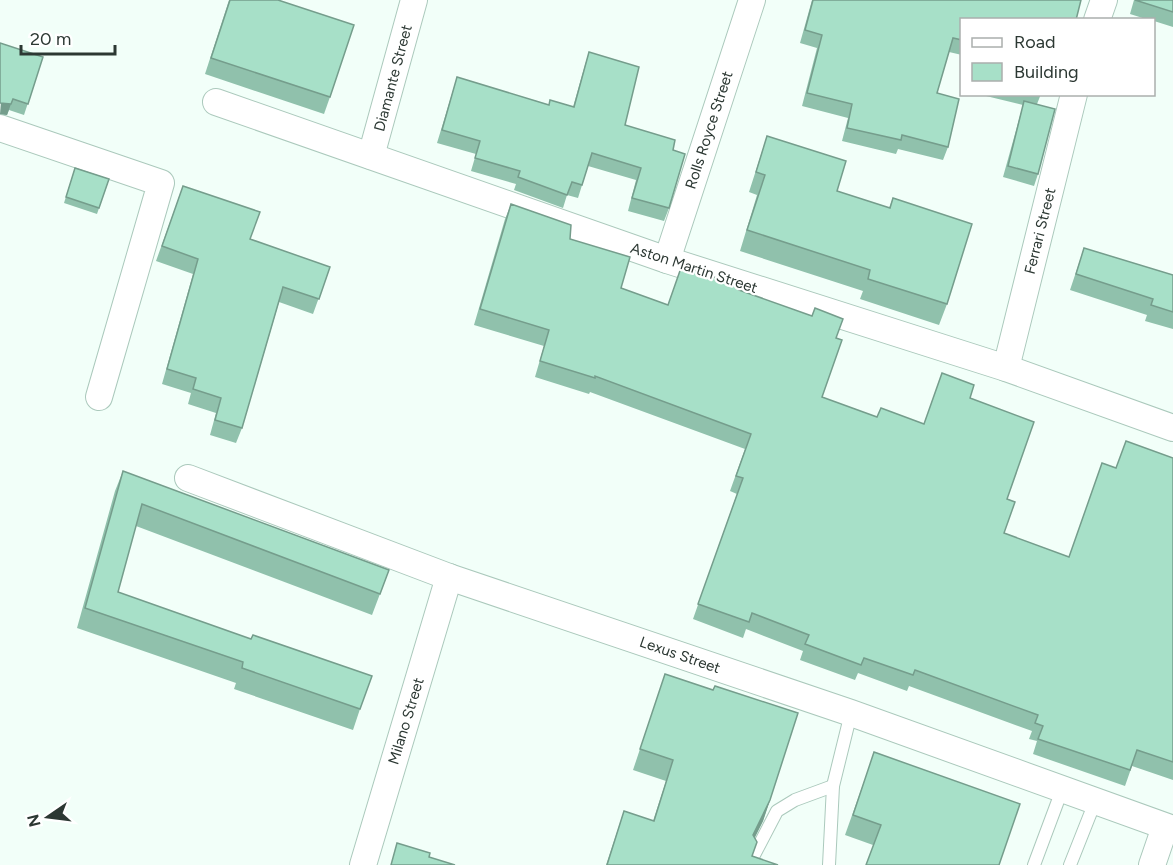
<svg xmlns="http://www.w3.org/2000/svg" width="1173" height="865" font-family="Figtree,sans-serif">
<style>
.lines{fill:none;stroke-linecap:round;stroke-linejoin:round}
.service-casing{stroke:#abc9bc;stroke-width:14}
.minor-casing{stroke:#abc9bc;stroke-width:28}
.service{stroke:#fff;stroke-width:12}
.minor{stroke:#fff;stroke-width:26}
.wall{fill:#90c1ac}
.shaded-wall{fill:#759d8c}
.building{fill:#a7e0c8;stroke:#759d8c;stroke-width:1.5}
.labels{text-anchor:middle;dominant-baseline:central;stroke-width:4.5;stroke-linejoin:round;paint-order:stroke}
.street-label{font-size:15px;fill:#2c3833;stroke:#fff}
</style>
<rect width="100%" height="100%" fill="#f2fff9"/>
<g class="lines">
<defs>
<g id="service">
<polyline points="754,855 777,811 795,800 833,786"/>
<polyline points="829,865 833,786 851,713"/>
<polyline points="1034,865 1062,790"/>
<polyline points="1070,865 1095,802"/>
</g>
<g id="minor">
<polyline points="1097,20 1104,0"/>
<polyline points="216,102 667,260 1006,368 1173,428"/>
<polyline points="0,128 161,183 99,397"/>
<polyline points="371,156 414,0"/>
<polyline points="667,260 752,0"/>
<polyline points="1006,368 1074,94"/>
<polyline points="188,478 449,577 851,713 1173,829"/>
<polyline points="363,865 449,577"/>
<polyline points="1152,865 1165,827"/>
</g>
</defs>
<use href="#service" class="service-casing"/>
<use href="#minor" class="minor-casing"/>
<use href="#service" class="service"/>
<use href="#minor" class="minor"/>
</g>
<g class="wall">
<polygon points="229,0 278,0 330,97 324,114 205,74"/>
<polygon points="812,0 1081,0 962,20 962,55 949,52 937,93 948,147 943,160 898,149 896,154 842,141 848,118 802,106 817,48 800,43"/>
<polygon points="1134,0 1173,0 1173,27 1154,21 1154,20 1149,20 1130,14"/>
<polygon points="589,52 625,125 673,150 669,208 664,221 628,211 636,180 588,166 578,198 567,195 563,208 514,190 516,184 471,171 476,154 437,143 457,77 549,105 573,107 585,65"/>
<polygon points="43,57 24,115 9,110 7,115 0,114"/>
<polygon points="987,94 1041,94 1037,104 1038,174 1034,186 1003,177 1023,105 986,96"/>
<polygon points="767,136 837,191 889,208 893,198 947,304 939,325 860,299 863,291 740,251 757,195 749,192"/>
<polygon points="75,168 109,179 97,214 64,203"/>
<polygon points="183,186 250,239 330,267 313,314 279,302 242,428 236,443 210,435 216,413 188,404 191,393 162,384 193,274 156,261"/>
<polygon points="511,204 570,239 621,288 668,305 739,290 836,338 822,397 877,417 924,424 970,398 1007,499 1004,533 1069,557 1116,467 1173,458 1173,780 1132,766 1125,786 1033,754 1037,741 1029,739 1032,731 909,686 907,691 858,673 855,680 800,660 803,651 746,629 743,638 693,619 737,494 730,491 745,449 590,392 589,394 535,377 544,346 474,325 505,219"/>
<polygon points="1084,248 1173,275 1173,329 1145,321 1147,315 1070,290"/>
<polygon points="123,471 389,570 372,615 136,526 118,592 360,709 353,730 234,689 236,683 77,628 115,491"/>
<polygon points="665,674 770,800 763,821 755,837 752,856 778,865 606,865 624,811 653,821 666,781 633,770"/>
<polygon points="867,773 1020,804 873,845 845,835"/>
</g>
<g class="shaded-wall">
<polygon points="1,102 11,104 7,115 0,114"/>
<polygon points="770,800 763,821 746,855 753,835"/>
</g>
<g class="building">
<polygon points="230,0 278,0 354,25 330,97 211,58"/>
<polygon points="813,0 1081,0 1076,20 962,20 962,40 953,38 937,93 959,99 948,147 902,135 901,140 847,128 852,104 807,93 822,35 805,30"/>
<polygon points="1135,0 1173,0 1173,12"/>
<polygon points="0,43 43,57 28,104 13,99 11,104 0,103"/>
<polygon points="589,52 639,67 625,125 675,140 673,150 685,154 669,208 632,198 641,168 592,153 582,185 572,182 567,195 518,177 520,171 475,158 480,141 442,130 457,77 549,105 550,100 574,107"/>
<polygon points="1024,101 1055,109 1038,174 1008,166"/>
<polygon points="767,136 846,161 837,191 890,208 893,198 972,224 947,304 868,279 870,270 747,230 765,175 756,172"/>
<polygon points="75,168 109,179 99,208 66,197"/>
<polygon points="183,186 260,212 250,239 330,267 319,299 283,287 242,428 215,420 221,398 193,389 196,378 167,369 198,259 162,246"/>
<polygon points="511,204 571,225 570,239 630,257 621,288 668,305 682,265 740,287 739,290 812,316 815,308 843,319 836,338 842,340 822,397 877,417 881,408 924,424 942,373 974,385 970,398 1034,422 1007,499 1015,502 1004,533 1069,557 1102,463 1116,468 1126,441 1173,458 1173,762 1137,750 1130,770 1038,739 1043,726 1035,723 1038,715 915,670 913,675 864,658 861,665 805,644 809,635 752,613 749,622 698,604 743,478 736,476 751,434 595,376 595,378 540,361 549,330 480,309"/>
<polygon points="1084,248 1173,275 1173,312 1151,305 1153,299 1076,274"/>
<polygon points="123,471 389,570 380,594 142,504 118,592 251,639 253,635 372,676 360,709 242,668 243,662 85,608"/>
<polygon points="665,674 713,690 715,686 798,713 770,800 753,835 757,842 752,856 778,865 607,865 624,811 654,821 673,760 640,749"/>
<polygon points="874,752 1020,804 999,865 866,865 881,825 853,815"/>
<polygon points="397,843 430,853 429,857 455,865 391,865"/>
</g>
<g class="labels">
<g class="street-label">
<text transform="translate(393 78) rotate(-75)">Diamante Street</text>
<text transform="translate(709 130) rotate(-72)">Rolls Royce Street</text>
<text transform="translate(1040 231) rotate(-76)">Ferrari Street</text>
<text transform="translate(694 268) rotate(18)">Aston Martin Street</text>
<text transform="translate(680 655) rotate(19)">Lexus Street</text>
<text transform="translate(406 721) rotate(-73)">Milano Street</text>
</g>
</g>
<rect x="960" y="18" width="195" height="78" fill="#ffffff" stroke="#abafad" stroke-width="1.5"/>
<rect x="972" y="38" width="30" height="9" fill="#ffffff" stroke="#abafad" stroke-width="1.5"/>
<text x="1014" y="48" font-size="18" fill="#2c3833">Road</text>
<rect x="972" y="63" width="30" height="18" fill="#a7e0c8" stroke="#abafad" stroke-width="1.5"/>
<text x="1014" y="78" font-size="18" fill="#2c3833">Building</text>
<g transform="translate(48 817) rotate(256)" stroke="#ffffff" stroke-width="4.5" paint-order="stroke">
<path d="M0-4.5L10 22L0 15L-10 22Z" fill="#2c3833"/>
<text y="-9" font-size="16" font-weight="bold" text-anchor="middle" fill="#2c3833">N</text>
</g>
<path d="M21 45v9h94v-9" fill="none" stroke="#2c3833" stroke-width="3"/>
<text x="30" y="45" font-size="18" fill="#2c3833" stroke="#ffffff" stroke-width="4.5" paint-order="stroke">20 m</text>
</svg>
